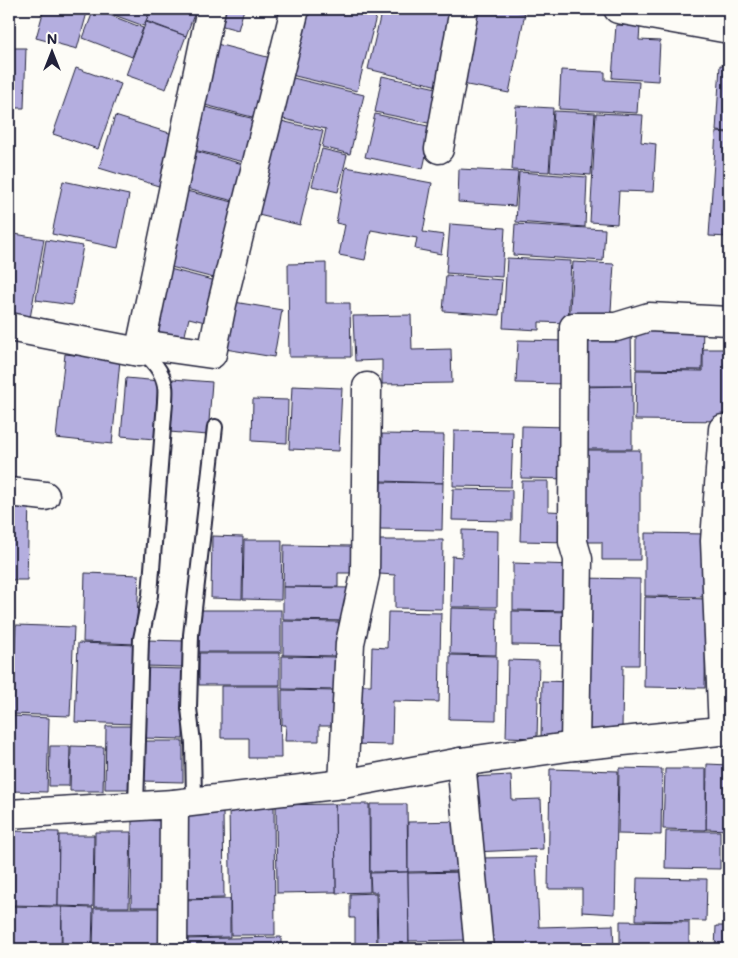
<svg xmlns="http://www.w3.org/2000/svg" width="738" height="958" font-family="Mali,sans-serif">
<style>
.building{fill:#b4aedf;stroke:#22223b}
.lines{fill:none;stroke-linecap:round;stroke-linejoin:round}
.lane-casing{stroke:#22223b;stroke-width:18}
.street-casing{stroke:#22223b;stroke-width:31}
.lane{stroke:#fdfcf7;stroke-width:14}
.street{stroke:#fdfcf7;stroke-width:28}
</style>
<rect width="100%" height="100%" fill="#fdfcf7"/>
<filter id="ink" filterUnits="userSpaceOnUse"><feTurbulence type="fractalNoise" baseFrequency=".02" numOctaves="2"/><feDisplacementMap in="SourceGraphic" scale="10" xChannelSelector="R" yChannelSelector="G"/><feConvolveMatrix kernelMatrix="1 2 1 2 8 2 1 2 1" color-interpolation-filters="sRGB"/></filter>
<g filter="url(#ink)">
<g class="building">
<polygon points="44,9 88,9 77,49 36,38"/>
<polygon points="94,9 143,28 132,57 83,38"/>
<polygon points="98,9 151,9 144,26"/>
<polygon points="151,9 196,9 186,36 146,21"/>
<polygon points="216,9 244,9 238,30 212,23"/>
<polygon points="308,9 378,9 357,91 291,75"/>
<polygon points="382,9 426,9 455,15 438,86 368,69"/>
<polygon points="477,9 503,9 525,13 509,93 462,84"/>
<polygon points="146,22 186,36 166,89 126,75"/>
<polygon points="616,25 640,26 639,40 660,41 658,81 612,78"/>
<polygon points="209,42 271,58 256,118 193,102"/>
<polygon points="9,48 26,48 24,108 9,108"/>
<polygon points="720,65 729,66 729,132 716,131"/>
<polygon points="76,68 121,84 98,149 53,134"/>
<polygon points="561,70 605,72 605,80 639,82 637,113 559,109"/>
<polygon points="285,76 364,95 350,154 322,147 326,129 275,117"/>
<polygon points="382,76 441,89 433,124 375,112"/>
<polygon points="197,105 255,119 244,162 186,148"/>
<polygon points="516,106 553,108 549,172 512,170"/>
<polygon points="554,111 595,113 591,175 550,172"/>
<polygon points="596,113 643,115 641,142 656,144 653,192 619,191 617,224 590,222"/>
<polygon points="375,114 432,127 423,169 365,157"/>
<polygon points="115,116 179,136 162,187 99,168"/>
<polygon points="273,119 323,131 300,225 250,213"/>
<polygon points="716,132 729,133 729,237 709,236"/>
<polygon points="187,149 243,164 234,201 178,187"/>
<polygon points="322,149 347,155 338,192 312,186"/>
<polygon points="346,167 432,183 423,232 444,235 441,254 415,249 417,238 371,230 365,260 339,255 345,225 336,223"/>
<polygon points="459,169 518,172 515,206 458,202"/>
<polygon points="519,172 587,177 585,227 516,222"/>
<polygon points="63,181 129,195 118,248 52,234"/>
<polygon points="182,190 233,202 214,278 163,265"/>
<polygon points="450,224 505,228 502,277 446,273"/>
<polygon points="515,224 605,229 603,261 513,255"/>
<polygon points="9,233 44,239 29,324 9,320"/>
<polygon points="46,240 83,246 72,305 36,300"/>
<polygon points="507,258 571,261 568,323 539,322 539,330 503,328"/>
<polygon points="573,262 614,264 610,326 569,324"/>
<polygon points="326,263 326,303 350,303 351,357 289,357 288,264"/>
<polygon points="162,267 220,282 209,323 189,318 184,339 146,329"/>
<polygon points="446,275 502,280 499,315 443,311"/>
<polygon points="228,301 282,310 274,357 219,348"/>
<polygon points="411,315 412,350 451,349 452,383 382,384 382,360 355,361 353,316"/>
<polygon points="636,324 703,324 702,370 636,369"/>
<polygon points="631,329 632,386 577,386 582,330"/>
<polygon points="518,340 569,341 568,384 516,383"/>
<polygon points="703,349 729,349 729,421 635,420 636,370 703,371"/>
<polygon points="65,354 120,360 112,444 56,438"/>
<polygon points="126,378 160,381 154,439 121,436"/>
<polygon points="173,379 212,382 208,435 169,432"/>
<polygon points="292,386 342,388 339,451 289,449"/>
<polygon points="632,386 632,449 577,449 577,387"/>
<polygon points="253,399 288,400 287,443 252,441"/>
<polygon points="522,426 570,427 569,479 521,478"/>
<polygon points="454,431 513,432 511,487 453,486"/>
<polygon points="382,434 444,435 443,483 381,481"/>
<polygon points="578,450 640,450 640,560 602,560 602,542 578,542"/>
<polygon points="522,481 548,481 548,511 570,512 569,542 520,541"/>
<polygon points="381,482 443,483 442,530 380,529"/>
<polygon points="453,489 512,490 512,521 452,520"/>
<polygon points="9,499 29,499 27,580 9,580"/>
<polygon points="462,530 498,531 497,607 451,607 452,556 462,557"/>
<polygon points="645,533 707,534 707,597 645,596"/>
<polygon points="212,536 243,537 242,599 211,598"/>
<polygon points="244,540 282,540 281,600 243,599"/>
<polygon points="379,540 443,540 442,609 395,608 395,575 379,574"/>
<polygon points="284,545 352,546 352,573 338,573 338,587 283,587"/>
<polygon points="513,563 575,565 573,611 513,610"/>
<polygon points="85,573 139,575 136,644 83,642"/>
<polygon points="580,578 640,579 639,665 623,665 622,730 578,729"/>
<polygon points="283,587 352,588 351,621 283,620"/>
<polygon points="645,597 706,599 705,688 644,687"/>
<polygon points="451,608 497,609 496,655 450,654"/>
<rect x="199" y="610" width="82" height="42"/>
<polygon points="512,611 573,612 573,646 512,645"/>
<polygon points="388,612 441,613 439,702 393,701 392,745 350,744 352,685 371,685 372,647 387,648"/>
<polygon points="283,621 339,622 338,656 283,655"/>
<polygon points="16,625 74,627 70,716 12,714"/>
<polygon points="145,640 186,641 185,667 144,666"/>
<polygon points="78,643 137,645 135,724 75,722"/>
<rect x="199" y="653" width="81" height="32"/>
<polygon points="450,655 497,656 496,720 449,719"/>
<polygon points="282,656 338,657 338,690 282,689"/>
<polygon points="508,660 539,661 537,738 506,737"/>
<polygon points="144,668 185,669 183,739 143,738"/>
<polygon points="542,681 573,682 572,738 541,738"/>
<polygon points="221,686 280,686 281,758 249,758 249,738 221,738"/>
<polygon points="282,690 338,691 337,726 319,726 319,741 285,741 286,725 282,725"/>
<polygon points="13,716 49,718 47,792 11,791"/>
<polygon points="106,726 134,726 132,789 105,789"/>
<polygon points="142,741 183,741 183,782 142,781"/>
<polygon points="50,746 70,746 69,786 49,786"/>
<polygon points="71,746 104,747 103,791 70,791"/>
<polygon points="707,764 729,765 729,830 706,829"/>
<polygon points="619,768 662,769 661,835 618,834"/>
<polygon points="550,769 618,771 615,914 582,912 582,889 548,889"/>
<polygon points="665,769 706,769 706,830 663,829"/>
<polygon points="511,775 512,800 541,799 543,849 473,852 471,777"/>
<polygon points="335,804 369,804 370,892 336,893"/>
<polygon points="335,804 336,892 277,893 276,805"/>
<polygon points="370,804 407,804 408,872 370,872"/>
<polygon points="274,807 275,935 231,935 229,808"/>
<polygon points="223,812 224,898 177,899 176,813"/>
<polygon points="132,820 166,821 166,907 131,907"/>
<polygon points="465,821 465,871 408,872 408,822"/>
<polygon points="9,831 59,832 58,906 9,905"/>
<polygon points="666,831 720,831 720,869 665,868"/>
<polygon points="95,832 131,832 129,907 94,907"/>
<polygon points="59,835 94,835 93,907 58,906"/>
<polygon points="536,857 539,927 613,925 614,949 484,949 481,858"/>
<polygon points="408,872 409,947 378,948 377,892 371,892 370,873"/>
<polygon points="469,872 470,940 409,941 408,873"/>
<polygon points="637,878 707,879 706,921 636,920"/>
<polygon points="376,893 377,948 355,948 355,918 350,918 350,894"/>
<polygon points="230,899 230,937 178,938 177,900"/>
<polygon points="9,906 62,907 61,949 9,949"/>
<polygon points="62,907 93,908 92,949 62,949"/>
<polygon points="94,908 166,908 165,949 93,949"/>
<polygon points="620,921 689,922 689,949 620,949"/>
<polygon points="716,926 729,926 729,949 715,949"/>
<polygon points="281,937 281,949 182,949 182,939"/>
<rect x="286" y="944" width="68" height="5"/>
</g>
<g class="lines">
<defs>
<g id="lane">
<polyline points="194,801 193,743 189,708 191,635 215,427"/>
<path d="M136 806 141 639 150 595 165 402C165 397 166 391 165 386 163 373 152 357 139 352"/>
</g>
<g id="street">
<polyline points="618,9 729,29"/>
<polyline points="439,149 464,9"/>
<polyline points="9,327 139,352 141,344 212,354 222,304 295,9"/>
<polyline points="141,344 211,9"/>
<polyline points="9,492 45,496"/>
<polyline points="723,731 715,541 723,429"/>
<polyline points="575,746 578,559 573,542 574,327 616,327 649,317 729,321"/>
<polyline points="461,762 479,949"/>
<polyline points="343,784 350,643 365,575 367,387"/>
<polyline points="9,814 174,804 343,784 461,762 575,746 729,730"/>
<polyline points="173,949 174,804"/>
</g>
</defs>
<use href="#lane" class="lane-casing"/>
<use href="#street" class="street-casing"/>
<use href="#lane" class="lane"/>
<use href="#street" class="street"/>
</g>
</g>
<rect width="738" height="958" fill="none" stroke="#fdfcf7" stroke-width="30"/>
<rect x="15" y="15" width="708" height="928" fill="none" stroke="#22223b" stroke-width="2" filter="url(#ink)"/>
<g transform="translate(52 52)" stroke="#fdfcf7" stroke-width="4" paint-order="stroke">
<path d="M0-4L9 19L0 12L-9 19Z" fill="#22223b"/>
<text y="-8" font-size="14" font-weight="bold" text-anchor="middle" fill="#22223b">N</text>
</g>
</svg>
